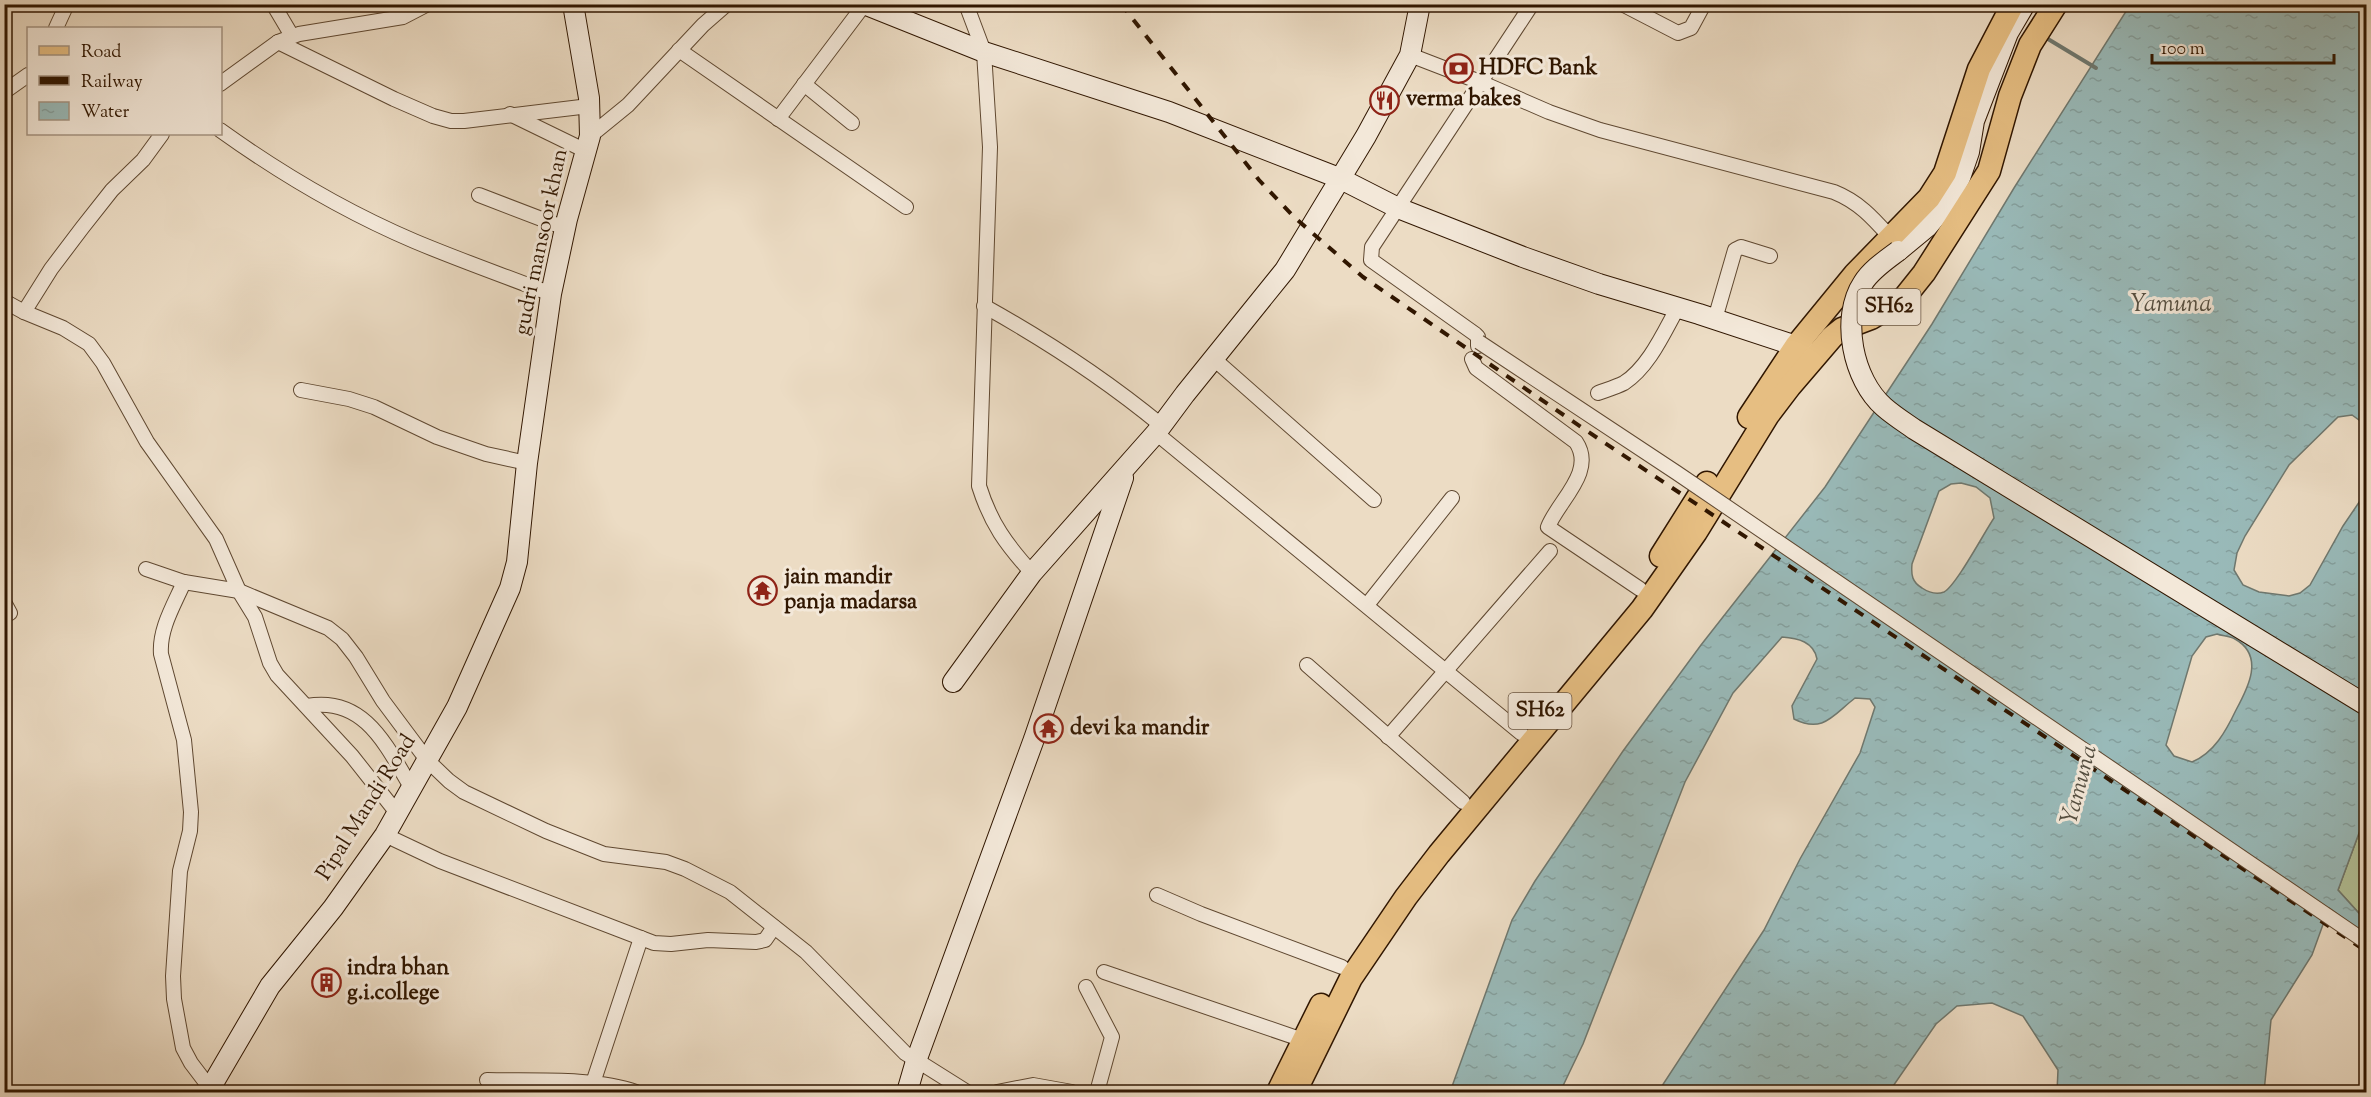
<svg xmlns="http://www.w3.org/2000/svg" width="2371" height="1097" font-family="'Sorts Mill Goudy',serif">
<style>
.grass{fill:#b3c298;stroke:#726c4c;stroke-width:1.5}
.water{fill:url(#water-ripples);stroke:#6f786f;stroke-width:1.5;fill-rule:evenodd}
.lines{fill:none;stroke-linecap:round;stroke-linejoin:round}
.stream{stroke:#6f786f;stroke-width:4}
.street-casing{stroke:#5f4831;stroke-width:16}
.secondary-casing{stroke:#301600;stroke-width:22}
.primary-casing{stroke:#301600;stroke-width:25}
.street{stroke:#f3e8d9;stroke-width:14}
.secondary{stroke:#f3e8d9;stroke-width:20}
.primary{stroke:#e6be82;stroke-width:22}
.rail{stroke:#301600;stroke-width:4;stroke-dasharray:10 10;stroke-linecap:butt}
.street-bridge-casing{stroke:#5f4831;stroke-width:16;stroke-linecap:butt}
.secondary-bridge-casing{stroke:#301600;stroke-width:22;stroke-linecap:butt}
.street-bridge{stroke:#f3e8d9;stroke-width:14}
.secondary-bridge{stroke:#f3e8d9;stroke-width:20}
.labels{text-anchor:middle;dominant-baseline:central;stroke-width:6;stroke-linejoin:round;paint-order:stroke}
.shield{fill:#f3e8d9;stroke:#6a5541;stroke-width:1.5}
.shield-label{font-size:21px;font-weight:bold;fill:#301600}
.poi-label{font-size:22px;font-weight:bold;fill:#301600;stroke:#f3e8d9;text-anchor:start}
.street-label{font-size:22px;fill:#301600;stroke:#f3e8d9}
.water-label{font-size:24px;font-style:italic;fill:#554f41;stroke:#f3e8d9}
</style>
<defs>
<pattern id="water-ripples" width="26" height="14" patternUnits="userSpaceOnUse" patternTransform="scale(1.5)"><rect width="26" height="14" fill="#99bab9"/><path d="M2 4q2-2 4 0t4 0M15 11q2-2 4 0t4 0" fill="none" stroke="#849f9d"/></pattern>
</defs>
<rect width="100%" height="100%" fill="#ecdcc4"/>
<filter id="stains"><feTurbulence type="fractalNoise" baseFrequency=".00333" numOctaves="4"/><feColorMatrix values="0 0 0 0 .2 0 0 0 0 .09 0 0 0 0 .02 0 0 0 .5 -.17"/></filter>
<radialGradient id="worn" r=".72"><stop offset=".6" stop-color="#630" stop-opacity="0"/><stop offset="1" stop-color="#630" stop-opacity=".3"/></radialGradient>
<polygon class="grass" points="2366,814 2366,921 2338,890"/>
<path class="water" d="M2130 5H2366V425L2352 415 2338 417 2289 465 2245 536 2237 553 2234 570 2243 585 2259 592 2289 596 2300 593 2310 585 2343 526 2366 492V814L2338 890 2366 921V935L2329 908 2312 955 2271 1020 2264 1092H2057L2058 1070 2023 1016 1992 1003 1957 1006 1936 1024 1889 1092H1658L1764 930 1800 859 1860 753 1875 707 1870 699 1855 698C1833 715 1823 734 1794 719L1792 706 1817 659C1814 642 1798 638 1782 637L1733 693 1685 782 1583 1044 1560 1092H1450L1512 920 1535 881 1623 751 1701 645 1825 487 1932 324 2014 188ZM1961 483 1976 487 1990 498 1994 518C1985 531 1956 586 1944 592 1936 595 1928 592 1922 588 1912 582 1911 575 1912 564L1939 491 1951 484ZM2217 634C2222 636 2230 636 2235 639 2265 656 2248 688 2236 710 2226 731 2214 753 2192 762L2174 756 2166 745 2192 656 2206 637Z"/>
<g class="lines">
<g class="stream">
<polyline points="1991,4 2001,10"/>
<polyline points="2043,36 2096,68"/>
</g>
<defs>
<g id="street">
<polyline points="273,4 292,36"/>
<path d="M966 4 984 52 990 147 979 486C991 524 1006 544 1032 573"/>
<polyline points="1622,4 1678,33 1691,28 1704,4"/>
<polyline points="56,28 67,4"/>
<polyline points="278,42 394,99 433,116 451,121 464,121 589,106"/>
<polyline points="679,50 906,207"/>
<path d="M1410 55 1480 82 1549 112 1600 130 1834 192C1859 202 1873 218 1891 238"/>
<polyline points="220,84 278,42 299,34 403,17 428,4"/>
<polyline points="804,84 852,123"/>
<polyline points="4,92 28,75"/>
<polyline points="510,114 586,151"/>
<polyline points="778,119 864,5"/>
<path d="M220 130C280 173 346 212 414 241 459 260 505 276 551 294"/>
<polyline points="590,136 628,105 703,25 727,4"/>
<polyline points="479,195 565,228"/>
<polyline points="4,301 24,312 63,328 89,344 103,363 147,442 216,539 239,591 255,617 270,663 277,675 352,756 397,813"/>
<path d="M984 306C1047 341 1105 379 1161 425"/>
<polyline points="24,312 51,269 82,228 112,190 143,160 162,134"/>
<polyline points="1715,319 1735,250 1741,247 1770,256"/>
<polyline points="1478,346 1478,337 1475,334 1371,260 1372,247 1532,4"/>
<polyline points="1214,359 1374,500"/>
<path d="M1472 359 1476 368 1576 442C1596 472 1558 501 1548 527L1640 589"/>
<polyline points="301,390 349,399 374,407 437,437 486,454 527,463"/>
<path d="M1598 393C1606 390 1616 387 1624 383 1649 367 1664 332 1678 307"/>
<polyline points="1156,433 1521,733"/>
<polyline points="146,569 184,582 239,591 328,628 342,639 356,657 383,701 427,760 449,781 464,792 546,831 604,854 666,862 685,869 730,892 806,952 905,1053 967,1092"/>
<path d="M184 582C174 605 159 629 161 654L184 740 191 812 190 831 180 871 173 976 174 999 183 1048 191 1063 213 1092"/>
<polyline points="4,602 10,613"/>
<polyline points="1367,605 1452,498"/>
<polyline points="1307,665 1463,802"/>
<path d="M307 706C364 696 386 745 411 787"/>
<polyline points="1388,737 1550,551"/>
<polyline points="385,835 440,861 654,943 671,944 708,940 756,942 765,940 774,927"/>
<polyline points="1157,895 1201,914 1342,967"/>
<polyline points="1104,972 1303,1040"/>
<polyline points="1086,987 1112,1037 1097,1092"/>
<path d="M487 1080C531 1081 595 1077 636 1092"/>
<polyline points="593,1083 641,938"/>
<polyline points="997,1092 1033,1085 1072,1092"/>
</g>
<g id="secondary">
<polyline points="864,4 984,52 1169,112 1339,178 1398,208 1523,257 1599,284 1699,314 1796,346 1807,352"/>
<polyline points="1898,251 1927,227 1947,203 1960,178 1969,152 1974,121 2008,33 2025,4"/>
<polyline points="953,682 1032,573 1156,433 1185,394 1285,270 1366,136 1410,55 1420,4"/>
<polyline points="208,1092 270,986 333,908 385,835 457,707 510,588 517,562 527,463 551,294 567,219 590,136 589,98 573,4"/>
<polyline points="907,1092 916,1061 1034,739 1123,478"/>
</g>
<g id="primary">
<polyline points="1749,417 1796,346 1855,274 1929,198 1945,173 1979,69 2013,4"/>
<polyline points="1661,556 1707,483"/>
<polyline points="1278,1092 1321,1005"/>
<polyline points="1295,1092 1351,978 1406,897 1439,854 1642,609 1696,532 1768,415 1790,386 1832,337 1842,329 1871,318 1904,298 1924,273 1989,171 2010,96 2030,45 2056,4"/>
</g>
</defs>
<use href="#street" class="street-casing"/>
<use href="#secondary" class="secondary-casing"/>
<use href="#primary" class="primary-casing"/>
<use href="#street" class="street"/>
<use href="#secondary" class="secondary"/>
<use href="#primary" class="primary"/>
<polyline class="rail" points="1121,4 1259,180 1294,217 1363,277 1584,429 2366,951"/>
<defs>
<polyline id="street-bridge" points="1479,342 1677,473 2366,942"/>
<path id="secondary-bridge" d="M1898 251C1886 260 1871 270 1863 283 1840 318 1853 380 1884 407 1893 415 1904 422 1914 429L2366 705"/>
</defs>
<use href="#street-bridge" class="street-bridge-casing"/>
<use href="#secondary-bridge" class="secondary-bridge-casing"/>
<use href="#street-bridge" class="street-bridge"/>
<use href="#secondary-bridge" class="secondary-bridge"/>
</g>
<defs>
<symbol id="bank-ring" viewBox="-11 -11 22 22"><circle r="9.5" fill="#f3e8d9" stroke="#8f2418" stroke-width="1.5"/><path d="M-6-4H6V4H-6ZM0-2.3a2.3 2.3 0 1 0 0 4.6a2.3 2.3 0 1 0 0-4.6Z" fill="#8f2418"/></symbol>
<symbol id="restaurant-ring" viewBox="-11 -11 22 22"><circle r="9.5" fill="#f3e8d9" stroke="#8f2418" stroke-width="1.5"/><path d="M-5-6h1v4h1v-4h1v4h1v-4h1v5L-1.5 .5V6h-2V.5L-5-1ZM5-6V6H3V1.5H1.5Q1.5-4 5-6Z" fill="#8f2418"/></symbol>
<symbol id="temple-ring" viewBox="-11 -11 22 22"><circle r="9.5" fill="#f3e8d9" stroke="#8f2418" stroke-width="1.5"/><path d="M0-6L5-2H3V0L6.5 2.5H4V6H1.5V3h-3V6H-4V2.5H-6.5L-3 0V-2H-5Z" fill="#8f2418"/></symbol>
<symbol id="building-ring" viewBox="-11 -11 22 22"><circle r="9.5" fill="#f3e8d9" stroke="#8f2418" stroke-width="1.5"/><path d="M-4-6H4V6H1V3H-1V6H-4ZM-2.5-4.3h1.7v1.8h-1.7ZM.8-4.3h1.7v1.8H.8ZM-2.5-1h1.7V.8h-1.7ZM.8-1h1.7V.8H.8Z" fill="#8f2418"/></symbol>
</defs>
<g fill-rule="evenodd">
<use href="#bank-ring" x="1442" y="52" width="33" height="33"/>
<use href="#restaurant-ring" x="1368" y="84" width="33" height="33"/>
<use href="#temple-ring" x="746" y="574" width="33" height="33"/>
<use href="#temple-ring" x="1032" y="712" width="33" height="33"/>
<use href="#building-ring" x="310" y="966" width="33" height="33"/>
</g>
<g class="labels">
<g class="shield">
<rect x="1857.5" y="289" width="63" height="36" rx="4.5"/>
<rect x="1508.5" y="693" width="63" height="36" rx="4.5"/>
</g>
<g class="shield-label">
<text x="1889" y="307">SH62</text>
<text x="1540" y="711">SH62</text>
</g>
<g class="poi-label">
<text x="1479" y="69">HDFC Bank</text>
<text x="1406" y="100">verma bakes</text>
<text x="784" y="578">jain mandir<tspan x="784" dy="25">panja madarsa</tspan></text>
<text x="1070" y="729">devi ka mandir</text>
<text x="347" y="969">indra bhan<tspan x="347" dy="25">g.i.college</tspan></text>
</g>
<g class="street-label">
<text transform="translate(542 242) rotate(-78)">gudri mansoor khan</text>
<text transform="translate(367 808) rotate(-58)">Pipal Mandi Road</text>
</g>
<g class="water-label">
<text x="2171" y="305">Yamuna</text>
<text transform="translate(2080 785) rotate(-75)">Yamuna</text>
</g>
</g>
<rect width="2371" height="1097" fill="none" stroke="#ecdcc4" stroke-width="24"/>
<rect x="6" y="6" width="2359" height="1085" fill="none" stroke="#301600" stroke-width="3"/>
<rect x="12" y="12" width="2347" height="1073" fill="none" stroke="#301600" stroke-width="1.5"/>
<rect x="27" y="27" width="195" height="108" fill="#f3e8d9" stroke="#a59482" stroke-width="1.5"/>
<rect x="39" y="46" width="30" height="9" fill="#e6be82" stroke="#a59482" stroke-width="1.5"/>
<text x="81" y="57" font-size="18" fill="#301600">Road</text>
<rect x="39" y="76" width="30" height="9" fill="#301600" stroke="#a59482" stroke-width="1.5"/>
<text x="81" y="87" font-size="18" fill="#301600">Railway</text>
<rect x="39" y="102" width="30" height="18" fill="url(#water-ripples)" stroke="#a59482" stroke-width="1.5"/>
<text x="81" y="117" font-size="18" fill="#301600">Water</text>
<path d="M2152 54v9h182v-9" fill="none" stroke="#301600" stroke-width="3"/>
<text x="2161" y="54" font-size="18" fill="#301600" stroke="#f3e8d9" stroke-width="4.5" paint-order="stroke">100 m</text>
<rect width="100%" height="100%" filter="url(#stains)"/>
<rect width="100%" height="100%" fill="url(#worn)"/>
</svg>
